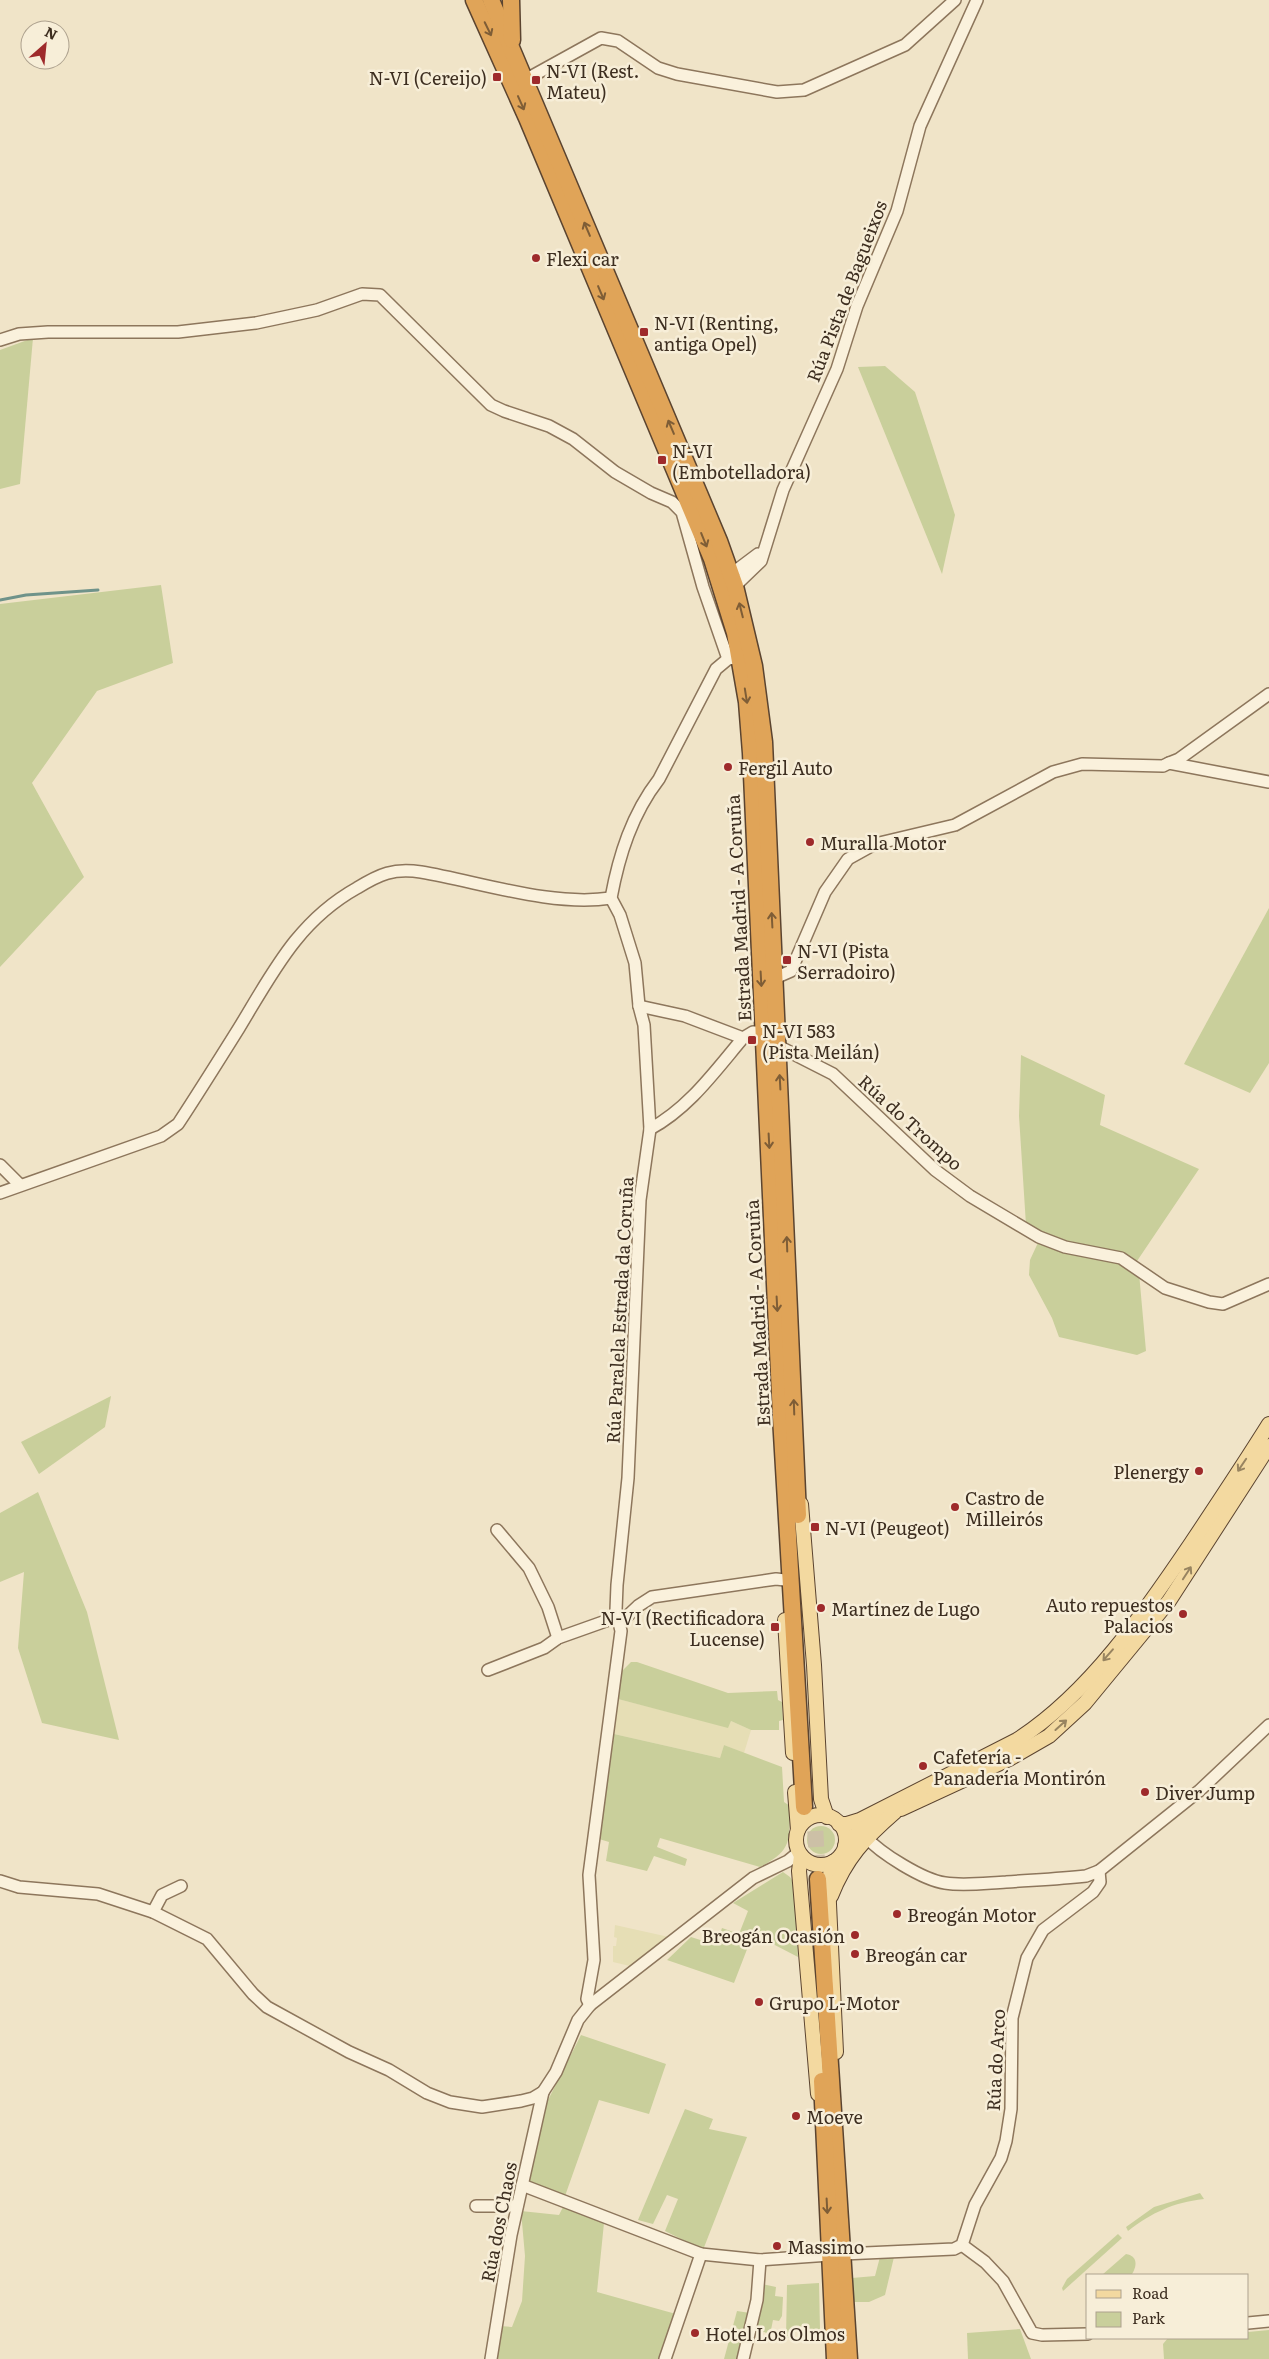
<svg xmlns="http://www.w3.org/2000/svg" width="1269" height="2359" font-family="Literata,serif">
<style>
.farmland{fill:#e6deb5}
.green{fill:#c9cf9b}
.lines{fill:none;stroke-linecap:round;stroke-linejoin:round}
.stream{stroke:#6f938a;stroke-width:3}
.highway-tunnel{stroke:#ccc0a6;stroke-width:16;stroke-dasharray:16 8;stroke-linecap:butt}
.minor-casing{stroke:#8d765c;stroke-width:14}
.major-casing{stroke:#5b4430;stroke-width:16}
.highway-casing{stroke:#5b4430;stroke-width:19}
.minor{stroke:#faf1dc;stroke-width:11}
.major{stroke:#f3d9a0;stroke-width:14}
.highway{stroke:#e0a458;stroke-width:16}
.oneway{stroke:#7e5d36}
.oneway2{stroke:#988460}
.poi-dot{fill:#9e2a2b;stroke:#f7eed8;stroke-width:2}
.labels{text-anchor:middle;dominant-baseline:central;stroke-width:5;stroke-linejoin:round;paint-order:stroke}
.poi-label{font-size:18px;fill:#3d2e20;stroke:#f7eed8;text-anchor:start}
.street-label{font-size:18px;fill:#3d2e20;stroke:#f7eed8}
</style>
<rect width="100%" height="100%" fill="#f0e4c8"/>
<g class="farmland">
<polygon points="618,1699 728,1727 731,1721 751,1730 744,1753 724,1745 720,1758 614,1734"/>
<polygon points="615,1925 669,1937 630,1966 613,1962 613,1946 616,1946 617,1938 614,1937"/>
</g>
<g class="green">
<polygon points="33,338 20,484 0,489 0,350"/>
<polygon points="885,366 915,392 955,515 942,574 858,367"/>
<polygon points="161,585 173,663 97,691 32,783 84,877 0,967 0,604"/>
<polygon points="1269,908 1269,1063 1250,1093 1184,1064"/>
<polygon points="1021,1055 1105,1095 1100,1125 1199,1169 1135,1264 1139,1273 1146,1351 1137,1355 1059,1337 1052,1318 1029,1275 1030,1260 1042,1234 1026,1225 1019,1116"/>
<polygon points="111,1396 105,1427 39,1474 21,1442"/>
<polygon points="38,1492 87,1612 119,1740 42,1723 18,1648 24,1572 0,1582 0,1513"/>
<polygon points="631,1662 637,1662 728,1693 777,1691 778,1700 782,1702 783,1720 779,1721 779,1730 751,1730 731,1721 728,1728 618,1699 621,1672"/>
<path d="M614 1734 720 1758 724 1745 782 1767 784 1802 790 1806C789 1841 793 1850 760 1867L660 1838 657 1847 687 1859 685 1866 654 1856 647 1871 606 1861 609 1842 599 1839Z"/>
<circle cx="821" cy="1840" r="14"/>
<polygon points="783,1872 790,1877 794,1883 798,1957 769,1942 751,1939 734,1983 667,1960 691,1937 716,1945 722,1928 739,1934 748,1911 733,1903"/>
<polygon points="581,2035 666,2064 649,2114 599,2100 565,2196 525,2183 522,2178 547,2102"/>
<polygon points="685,2109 713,2119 709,2129 747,2137 703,2250 665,2231 678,2199 667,2195 653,2224 638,2220"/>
<path d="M1200 2193 1204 2199C1172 2203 1153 2212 1128 2231L1126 2227 1154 2207Z"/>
<polygon points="564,2205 604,2223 597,2292 676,2314 662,2359 493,2359 500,2326 512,2327 522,2301 525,2256 521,2211 559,2215"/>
<polygon points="1118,2234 1122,2238 1063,2291 1062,2288 1067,2279"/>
<path d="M1126 2254C1138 2256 1137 2266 1132 2274L1102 2275Z"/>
<polygon points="880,2257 894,2257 885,2295 869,2302 853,2302 852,2278 875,2276"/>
<polygon points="819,2283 820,2330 793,2331 793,2338 786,2338 787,2285"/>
<polygon points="762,2284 776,2287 775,2296 783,2297 782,2316 779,2321 773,2320 770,2335 755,2327"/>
<polygon points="737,2311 750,2313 738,2359 724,2359"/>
<polygon points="1020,2329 1031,2359 968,2359 967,2333"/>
<polygon points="1269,2330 1269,2359 1164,2359 1163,2344 1168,2338 1248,2338 1248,2332"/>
</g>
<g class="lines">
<polyline class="stream" points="0,600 26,595 98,590"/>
<polyline class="highway-tunnel" points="814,1807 818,1879"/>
<defs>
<g id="minor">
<polyline points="525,80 601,38 618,41 658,68 677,74 777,92 804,90 905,45 955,0"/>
<polyline points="0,340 19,334 48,332 178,332 256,323 317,310 362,294 380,295 491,405 504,411 549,426 573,439 615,472 651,493 672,502 682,512 703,587 728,659"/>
<polyline points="738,569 758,554 762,555"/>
<polyline points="735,586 761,561 783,490 837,369 857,306 897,211 920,126 977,0"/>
<polyline points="1169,763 1179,759 1269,694"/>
<polyline points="775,978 791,971 825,892 848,859 875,844 955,825 1053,772 1082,764 1163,766 1169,763 1269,782"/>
<polyline points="639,1006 685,1016 743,1038"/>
<polyline points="778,1046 833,1074 935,1170 970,1196 1039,1237 1065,1247 1121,1258 1165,1288 1209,1302 1223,1304 1269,1284"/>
<path d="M650 1129C689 1108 715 1071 743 1038L753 1032H764"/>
<polyline points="0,1165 20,1185"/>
<path d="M0 1193 161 1136 178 1124C199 1092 219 1060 239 1028 273 972 298 921 357 888 380 874 393 868 421 872 480 882 552 907 611 898"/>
<polyline points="497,1530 529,1568 548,1607 558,1638"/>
<polyline points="620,1623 638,1606 652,1597 776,1579 785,1580"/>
<polyline points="488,1670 544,1648 558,1638 617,1617"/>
<path d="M866 1837C880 1853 923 1880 945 1883 964 1886 986 1883 1006 1882 1033 1880 1059 1879 1086 1876L1099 1871 1199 1791 1269 1725"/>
<polyline points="0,1881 19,1887 98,1894 153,1912 207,1939 253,1994 267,2007 349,2052 389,2070 427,2093 450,2102 482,2107 521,2101 533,2098 543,2092 556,2072 578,2020 590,2005 753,1878 788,1861 799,1852"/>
<polyline points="153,1912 162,1895 181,1886"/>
<path d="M590 2005 587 1999 594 1960 589 1875 621 1631 616 1610 617 1585 628 1478 640 1200 650 1129 644 1025 639 1006 635 963 620 915 611 898C619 855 632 814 659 779L716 669 728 659 739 657"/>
<polyline points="522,2185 701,2254 760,2260 830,2255"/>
<polyline points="476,2206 517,2206"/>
<polyline points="962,2245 985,2262 1003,2281 1032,2333 1042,2335 1088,2334"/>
<polyline points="843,2254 954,2249 962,2245 975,2205 1001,2158 1006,2141 1011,2109 1012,2018 1027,1958 1043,1930 1093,1892 1100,1882 1099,1871"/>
<polyline points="1248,2323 1269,2321"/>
<polyline points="491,2359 511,2235 543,2092"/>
<polyline points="665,2359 701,2254"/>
<polyline points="743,2359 757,2300 760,2260"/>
</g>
<g id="major">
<polyline points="801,1504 814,1665 821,1799 827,1817"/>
<polyline points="785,1620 793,1753"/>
<polyline points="795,1792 798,1830"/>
<polyline points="901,1809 1009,1759 1049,1736 1085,1703 1169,1601 1269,1446"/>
<circle cx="821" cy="1840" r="25"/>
<path d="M839 1824H847L860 1820 1017 1740C1090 1693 1144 1613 1192 1542 1218 1503 1244 1464 1269 1424"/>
<polyline points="845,1846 862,1829 878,1821"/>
<polyline points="801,1856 799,1871 818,2094"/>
<polyline points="833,1862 828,1883 836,2052"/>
<path d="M831 1896C846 1858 865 1838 895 1812"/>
</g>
<g id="highway">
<polyline points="474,0 527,118 712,559 735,633 747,702 751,753 781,1417 804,1807"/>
<polyline points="491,0 719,541 735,586 754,666 764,742 798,1515"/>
<polyline points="511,0 512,40"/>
<polyline points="818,1879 849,2359"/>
<polyline points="822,2081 835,2359"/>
</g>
</defs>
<use href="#minor" class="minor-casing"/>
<use href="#major" class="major-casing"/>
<use href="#highway" class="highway-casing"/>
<use href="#minor" class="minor"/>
<use href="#major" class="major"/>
<use href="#highway" class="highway"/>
</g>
<defs><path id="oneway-shaft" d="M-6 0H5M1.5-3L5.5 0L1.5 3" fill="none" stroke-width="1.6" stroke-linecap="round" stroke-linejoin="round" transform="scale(1.25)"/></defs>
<g class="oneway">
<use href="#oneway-shaft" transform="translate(488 29) rotate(64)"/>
<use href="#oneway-shaft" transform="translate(521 103) rotate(66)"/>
<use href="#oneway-shaft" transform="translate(587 229) rotate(-113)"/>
<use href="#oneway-shaft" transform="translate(601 293) rotate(67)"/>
<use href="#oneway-shaft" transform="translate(671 427) rotate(-113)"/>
<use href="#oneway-shaft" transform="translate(704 540) rotate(68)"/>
<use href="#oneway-shaft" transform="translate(741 610) rotate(-104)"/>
<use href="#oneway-shaft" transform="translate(746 696) rotate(81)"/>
<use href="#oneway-shaft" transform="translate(772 920) rotate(-93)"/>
<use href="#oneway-shaft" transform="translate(761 979) rotate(87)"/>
<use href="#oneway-shaft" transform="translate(780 1082) rotate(-93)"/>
<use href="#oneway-shaft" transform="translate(769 1141) rotate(87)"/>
<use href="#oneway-shaft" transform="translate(787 1244) rotate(-92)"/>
<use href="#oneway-shaft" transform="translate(777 1304) rotate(87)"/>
<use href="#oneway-shaft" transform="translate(794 1407) rotate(-92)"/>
<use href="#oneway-shaft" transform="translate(827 2206) rotate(87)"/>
</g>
<g class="oneway2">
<use href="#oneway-shaft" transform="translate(1242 1465) rotate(124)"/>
<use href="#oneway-shaft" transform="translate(1187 1573) rotate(-57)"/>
<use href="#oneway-shaft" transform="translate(1108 1655) rotate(131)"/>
<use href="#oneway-shaft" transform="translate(1061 1725) rotate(-42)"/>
</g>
<g class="poi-dot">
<rect x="492" y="72" width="10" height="10" rx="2.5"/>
<rect x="531" y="75" width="10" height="10" rx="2.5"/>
<circle cx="536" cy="258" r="5"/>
<rect x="639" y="327" width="10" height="10" rx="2.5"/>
<rect x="657" y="455" width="10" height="10" rx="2.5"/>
<circle cx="728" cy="767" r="5"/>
<circle cx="810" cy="842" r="5"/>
<rect x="782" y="955" width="10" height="10" rx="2.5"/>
<rect x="747" y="1035" width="10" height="10" rx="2.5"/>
<circle cx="1199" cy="1471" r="5"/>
<circle cx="955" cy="1507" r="5"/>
<rect x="810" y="1522" width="10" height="10" rx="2.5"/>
<circle cx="821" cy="1608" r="5"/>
<circle cx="1183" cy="1614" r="5"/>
<rect x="770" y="1622" width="10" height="10" rx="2.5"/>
<circle cx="923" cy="1766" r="5"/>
<circle cx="1145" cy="1792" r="5"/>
<circle cx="897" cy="1914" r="5"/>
<circle cx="855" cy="1935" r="5"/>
<circle cx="855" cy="1954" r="5"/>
<circle cx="759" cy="2002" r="5"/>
<circle cx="796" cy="2116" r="5"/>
<circle cx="777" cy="2246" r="5"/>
<circle cx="695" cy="2333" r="5"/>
</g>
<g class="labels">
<g class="poi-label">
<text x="546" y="70">N-VI (Rest.<tspan x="546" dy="21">Mateu)</tspan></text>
<text x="487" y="77" text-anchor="end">N-VI (Cereijo)</text>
<text x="546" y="258">Flexi car</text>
<text x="654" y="322">N-VI (Renting,<tspan x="654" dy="21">antiga Opel)</tspan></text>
<text x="672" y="450">N-VI<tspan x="672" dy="21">(Embotelladora)</tspan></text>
<text x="738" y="767">Fergil Auto</text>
<text x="820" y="842">Muralla Motor</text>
<text x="797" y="950">N-VI (Pista<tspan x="797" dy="21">Serradoiro)</tspan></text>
<text x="762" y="1030">N-VI 583<tspan x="762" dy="21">(Pista Meilán)</tspan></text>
<text x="1189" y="1471" text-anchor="end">Plenergy</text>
<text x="965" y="1497">Castro de<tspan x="965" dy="21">Milleirós</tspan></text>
<text x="825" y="1527">N-VI (Peugeot)</text>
<text x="1173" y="1604" text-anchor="end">Auto repuestos<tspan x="1173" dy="21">Palacios</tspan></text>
<text x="831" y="1608">Martínez de Lugo</text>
<text x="765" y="1617" text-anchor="end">N-VI (Rectificadora<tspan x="765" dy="21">Lucense)</tspan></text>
<text x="933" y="1756">Cafetería -<tspan x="933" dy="21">Panadería Montirón</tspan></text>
<text x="1155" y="1792">Diver Jump</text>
<text x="907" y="1914">Breogán Motor</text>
<text x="845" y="1935" text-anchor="end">Breogán Ocasión</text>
<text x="865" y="1954">Breogán car</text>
<text x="769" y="2002">Grupo L-Motor</text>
<text x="806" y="2116">Moeve</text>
<text x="787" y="2246">Massimo</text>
<text x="705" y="2333">Hotel Los Olmos</text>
</g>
<g class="street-label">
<text transform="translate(846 291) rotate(-69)">Rúa Pista de Bagueixos</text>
<text transform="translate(738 908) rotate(-93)">Estrada Madrid - A Coruña</text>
<text transform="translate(911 1122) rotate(42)">Rúa do Trompo</text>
<text transform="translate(619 1310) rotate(-87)">Rúa Paralela Estrada da Coruña</text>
<text transform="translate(757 1313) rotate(-93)">Estrada Madrid - A Coruña</text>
<text transform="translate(995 2060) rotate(-87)">Rúa do Arco</text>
<text transform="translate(498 2222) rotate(-79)">Rúa dos Chaos</text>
</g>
</g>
<rect x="1086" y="2274" width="162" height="65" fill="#f7eed8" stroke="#ada18e"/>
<rect x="1096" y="2290" width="25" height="8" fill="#f3d9a0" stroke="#ada18e"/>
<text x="1132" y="2299" font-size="15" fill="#3d2e20">Road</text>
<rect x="1096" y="2312" width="25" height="15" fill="#c9cf9b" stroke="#ada18e"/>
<text x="1132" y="2324" font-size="15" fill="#3d2e20">Park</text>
<g transform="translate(45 45) rotate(27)"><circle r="24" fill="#f7eed8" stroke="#ada18e"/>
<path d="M0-4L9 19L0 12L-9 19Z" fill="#9e2a2b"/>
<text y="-8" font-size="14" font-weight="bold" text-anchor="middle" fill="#3d2e20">N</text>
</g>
</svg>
